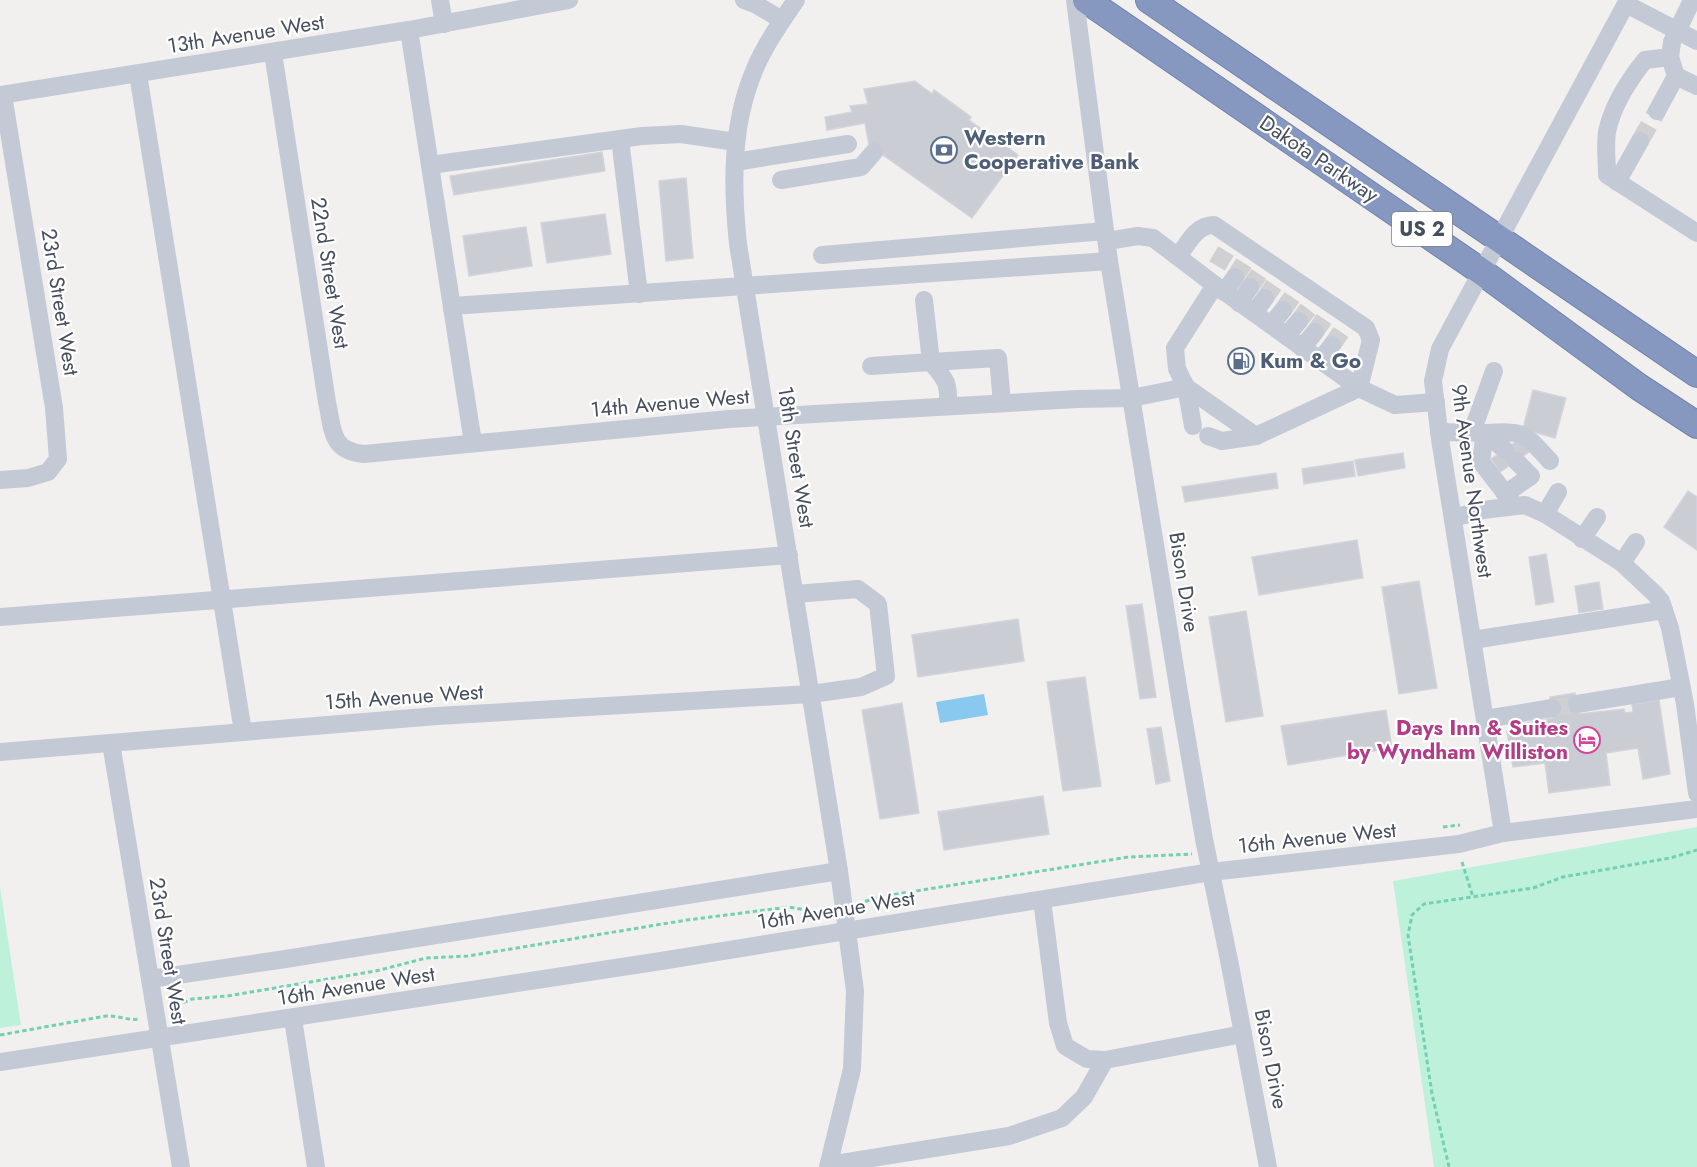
<svg xmlns="http://www.w3.org/2000/svg" width="1697" height="1167" font-family="Jost,sans-serif">
<style>
.green{fill:#bdf1d9}
.water{fill:#89c8ef}
.building{fill:#cbcdd5;stroke:#d3d4db;stroke-width:1.5}
.lines{fill:none;stroke-linecap:round;stroke-linejoin:round}
.minor-tunnel{stroke:#d0d0d2;stroke-width:18;stroke-dasharray:18 9;stroke-linecap:butt}
.highway-casing{stroke:#7183ab;stroke-width:28}
.path{stroke:#74d0b2;stroke-width:3;stroke-dasharray:4.5 3;stroke-linecap:butt}
.minor{stroke:#c3c9d5;stroke-width:18}
.highway{stroke:#8698c0;stroke-width:26}
.labels{text-anchor:middle;dominant-baseline:central;stroke-width:4.5;stroke-linejoin:round;paint-order:stroke}
.shield{fill:#fff;stroke:#7e848e;stroke-width:1.5}
.shield-label{font-size:20px;font-weight:bold;fill:#474f5e}
.street-label{font-size:21px;fill:#474f5e;stroke:#fff}
.service-label{font-size:21px;font-weight:bold;fill:#4e5e75;stroke:#fff;text-anchor:start}
.hotel-label{font-size:21px;font-weight:bold;fill:#b23c85;stroke:#fff;text-anchor:end}
</style>
<rect width="100%" height="100%" fill="#f2f0ef"/>
<g class="green">
<polygon points="1697,827 1697,1167 1434,1167 1393,881"/>
<polygon points="0,887 21,1025 0,1028"/>
</g>
<polygon class="water" points="984,694 988,715 940,723 936,702"/>
<g class="building">
<polygon points="915,81 932,94 934,90 971,117 969,120 1018,155 972,218 869,145 865,123 827,130 825,117 852,112 850,106 868,104 864,89"/>
<polygon points="602,152 605,171 454,195 450,176"/>
<polygon points="686,178 693,258 666,261 659,181"/>
<polygon points="605,214 611,254 547,263 541,223"/>
<polygon points="526,227 532,266 469,276 463,236"/>
<polygon points="1533,390 1566,398 1555,438 1523,429"/>
<polygon points="1520,439 1529,452 1500,472 1491,459"/>
<polygon points="1403,453 1405,468 1358,476 1355,460"/>
<polygon points="1353,461 1355,476 1304,484 1302,469"/>
<polygon points="1276,473 1278,488 1185,502 1182,487"/>
<polygon points="1688,491 1697,497 1697,550 1664,527"/>
<polygon points="1357,540 1363,578 1259,595 1252,557"/>
<polygon points="1546,554 1554,602 1536,605 1529,557"/>
<polygon points="1419,581 1437,688 1399,694 1382,587"/>
<polygon points="1599,582 1603,609 1579,613 1575,586"/>
<polygon points="1142,604 1156,697 1140,699 1126,606"/>
<polygon points="1246,611 1263,716 1226,722 1209,617"/>
<polygon points="1018,619 1024,661 918,677 912,635"/>
<polygon points="1085,677 1101,786 1063,791 1047,682"/>
<polygon points="1575,693 1579,714 1624,709 1625,713 1633,712 1632,704 1659,700 1670,774 1643,779 1638,748 1606,753 1610,785 1549,793 1545,763 1513,767 1507,731 1516,730 1516,725 1553,718 1550,697"/>
<polygon points="902,703 919,813 880,819 862,710"/>
<polygon points="1386,710 1392,748 1288,765 1281,726"/>
<polygon points="1161,727 1170,781 1156,784 1147,729"/>
<polygon points="1043,796 1049,834 944,850 938,812"/>
</g>
<g class="lines">
<g class="minor-tunnel">
<polyline points="1640,141 1657,111"/>
<polyline points="1217,266 1226,251"/>
<polyline points="1235,277 1244,263"/>
<polyline points="1250,287 1259,274"/>
<polyline points="1265,298 1274,285"/>
<polyline points="1283,310 1292,297"/>
<polyline points="1299,321 1308,309"/>
<polyline points="1315,332 1324,319"/>
<polyline points="1332,345 1341,332"/>
<polyline points="1552,708 1577,704"/>
</g>
<defs>
<g id="highway">
<polyline points="1086,0 1482,272 1639,387 1697,425"/>
<polyline points="1149,0 1697,374"/>
</g>
</defs>
<use href="#highway" class="highway-casing"/>
<g class="path">
<polyline points="1443,827 1460,825"/>
<polyline points="1462,862 1473,897"/>
<polyline points="858,904 878,897 1129,857 1192,854"/>
<polyline points="171,1011 180,1004 192,999 227,996 376,971 426,958 468,956 687,920 789,907 812,911 828,909"/>
<path d="M0 1035 106 1016C118 1015 128 1021 140 1019"/>
<polyline points="1449,1167 1432,1094 1408,935 1412,915 1424,904 1533,888 1563,877 1670,858 1697,850"/>
</g>
<g class="minor">
<polyline points="440,0 444,24"/>
<polyline points="744,0 755,4 782,20"/>
<path d="M796 0C781 22 764 46 754 71 731 126 732 186 738 244L839 871 855 991 852 1069 828 1167"/>
<polyline points="1075,0 1109,261 1181,705 1204,839 1229,960 1268,1167"/>
<polyline points="1692,0 1672,42 1670,57 1676,76 1697,86"/>
<polyline points="1626,4 1697,41"/>
<polyline points="409,30 473,443"/>
<path d="M273 53 327 402C333 429 330 451 364 454L729 419 1077 399 1132 398 1186 387 1177 369 1175 348 1215 285 1153 238 1138 236 1107 241"/>
<path d="M1670 57 1645 60C1629 80 1612 107 1607 132 1605 146 1607 162 1607 175L1697 233"/>
<polyline points="138,74 243,732"/>
<polyline points="0,95 409,30 569,0"/>
<polyline points="1657,111 1676,76"/>
<polyline points="620,139 639,294"/>
<polyline points="735,162 848,144"/>
<polyline points="430,165 642,136 681,134 736,142"/>
<polyline points="781,180 861,167 874,152"/>
<polyline points="1617,182 1640,141"/>
<polyline points="822,255 1105,231"/>
<path d="M1178 257C1188 243 1196 225 1214 225L1366 328 1371 340 1359 388 1395 405 1436 402"/>
<polyline points="1224,292 1235,277"/>
<polyline points="1239,303 1250,287"/>
<polyline points="452,306 1109,261"/>
<polyline points="1254,313 1265,298"/>
<polyline points="1271,325 1283,310"/>
<polyline points="1286,336 1299,321"/>
<polyline points="1302,348 1315,332"/>
<polyline points="1320,360 1332,345"/>
<polyline points="871,366 931,362 924,300"/>
<polyline points="1186,387 1256,436 1359,388 1215,285"/>
<polyline points="1186,387 1193,426"/>
<path d="M948 406C949 382 946 380 931 362L998 358 1002 403"/>
<polyline points="1439,432 1485,433 1505,450"/>
<polyline points="1472,432 1494,371"/>
<polyline points="1208,436 1222,441 1256,436"/>
<polyline points="0,480 28,478 48,472 58,459 54,408 3,95"/>
<polyline points="1505,494 1531,476 1516,461"/>
<path d="M1515 506 1481 462 1485 433C1526 431 1523 432 1550 461"/>
<polyline points="1545,514 1558,492"/>
<polyline points="1453,518 1483,510 1525,505 1545,514 1622,563 1655,594 1661,601 1670,628 1685,704 1697,793"/>
<polyline points="1582,539 1597,517"/>
<polyline points="1622,563 1636,542"/>
<polyline points="0,617 789,555"/>
<polyline points="1473,640 1664,610"/>
<polyline points="1577,704 1681,687"/>
<polyline points="1485,719 1552,708"/>
<polyline points="111,743 181,1167"/>
<polyline points="0,752 437,716 811,694 861,687 886,676 878,604 858,589 795,594"/>
<polyline points="1503,833 1440,439 1433,381 1440,349 1628,0"/>
<polyline points="1042,900 1058,1023 1065,1046 1087,1059 1105,1060 1243,1034"/>
<polyline points="150,979 279,960 839,871"/>
<polyline points="293,1019 316,1167"/>
<polyline points="0,1062 661,961 1211,872 1459,844 1503,833 1697,809"/>
<polyline points="829,1165 1009,1136 1062,1118 1084,1097 1105,1060"/>
</g>
<use href="#highway" class="highway"/>
</g>
<defs>
<symbol id="bank-ring" viewBox="-11 -11 22 22"><circle r="9.5" fill="#fff" stroke="#5c6f8a" stroke-width="1.5"/><path d="M-6-4H6V4H-6ZM0-2.3a2.3 2.3 0 1 0 0 4.6a2.3 2.3 0 1 0 0-4.6Z" fill="#5c6f8a"/></symbol>
<symbol id="fuel-ring" viewBox="-11 -11 22 22"><circle r="9.5" fill="#fff" stroke="#5c6f8a" stroke-width="1.5"/><path d="M-5.5-6h7V0h2V4h1.3V-2.5L3-4.5l.8-.8L6-3V5H2.5V1h-1V6h-7ZM-4.2-4.7v3.2H.2V-4.7Z" fill="#5c6f8a"/></symbol>
<symbol id="hotel-ring" viewBox="-11 -11 22 22"><circle r="9.5" fill="#fff" stroke="#d1479c" stroke-width="1.5"/><path d="M-6-4.5h1.5V1H6V5H4.5V3h-9V5H-6ZM-4 0a1.8 1.8 0 1 1 3.6 0ZM.5 0V-2.5h3Q6-2.5 6 0Z" fill="#d1479c"/></symbol>
</defs>
<g fill-rule="evenodd">
<use href="#bank-ring" x="929" y="135" width="30" height="30"/>
<use href="#fuel-ring" x="1226" y="346" width="30" height="30"/>
<use href="#hotel-ring" x="1572" y="725" width="30" height="30"/>
</g>
<g class="labels">
<rect class="shield" x="1392" y="212" width="60" height="34" rx="4.5"/>
<g class="shield-label">
<text x="1422" y="229">US 2</text>
</g>
<g class="street-label">
<text transform="translate(246 34) rotate(-9)">13th Avenue West</text>
<text transform="translate(1319 159) rotate(34)">Dakota Parkway</text>
<text transform="translate(330 273) rotate(81)">22nd Street West</text>
<text transform="translate(60 302) rotate(81)">23rd Street West</text>
<text transform="translate(670 403) rotate(-5)">14th Avenue West</text>
<text transform="translate(796 457) rotate(81)">18th Street West</text>
<text transform="translate(1472 481) rotate(82)">9th Avenue Northwest</text>
<text transform="translate(1184 582) rotate(81)">Bison Drive</text>
<text transform="translate(404 697) rotate(-4)">15th Avenue West</text>
<text transform="translate(1317 838) rotate(-6)">16th Avenue West</text>
<text transform="translate(836 910) rotate(-9)">16th Avenue West</text>
<text transform="translate(168 951) rotate(81)">23rd Street West</text>
<text transform="translate(356 986) rotate(-9)">16th Avenue West</text>
<text transform="translate(1271 1059) rotate(79)">Bison Drive</text>
</g>
<g class="service-label">
<text x="964" y="138">Western<tspan x="964" dy="24">Cooperative Bank</tspan></text>
<text x="1260" y="361">Kum &amp; Go</text>
</g>
<g class="hotel-label">
<text x="1568" y="728">Days Inn &amp; Suites<tspan x="1568" dy="24">by Wyndham Williston</tspan></text>
</g>
</g>
</svg>
